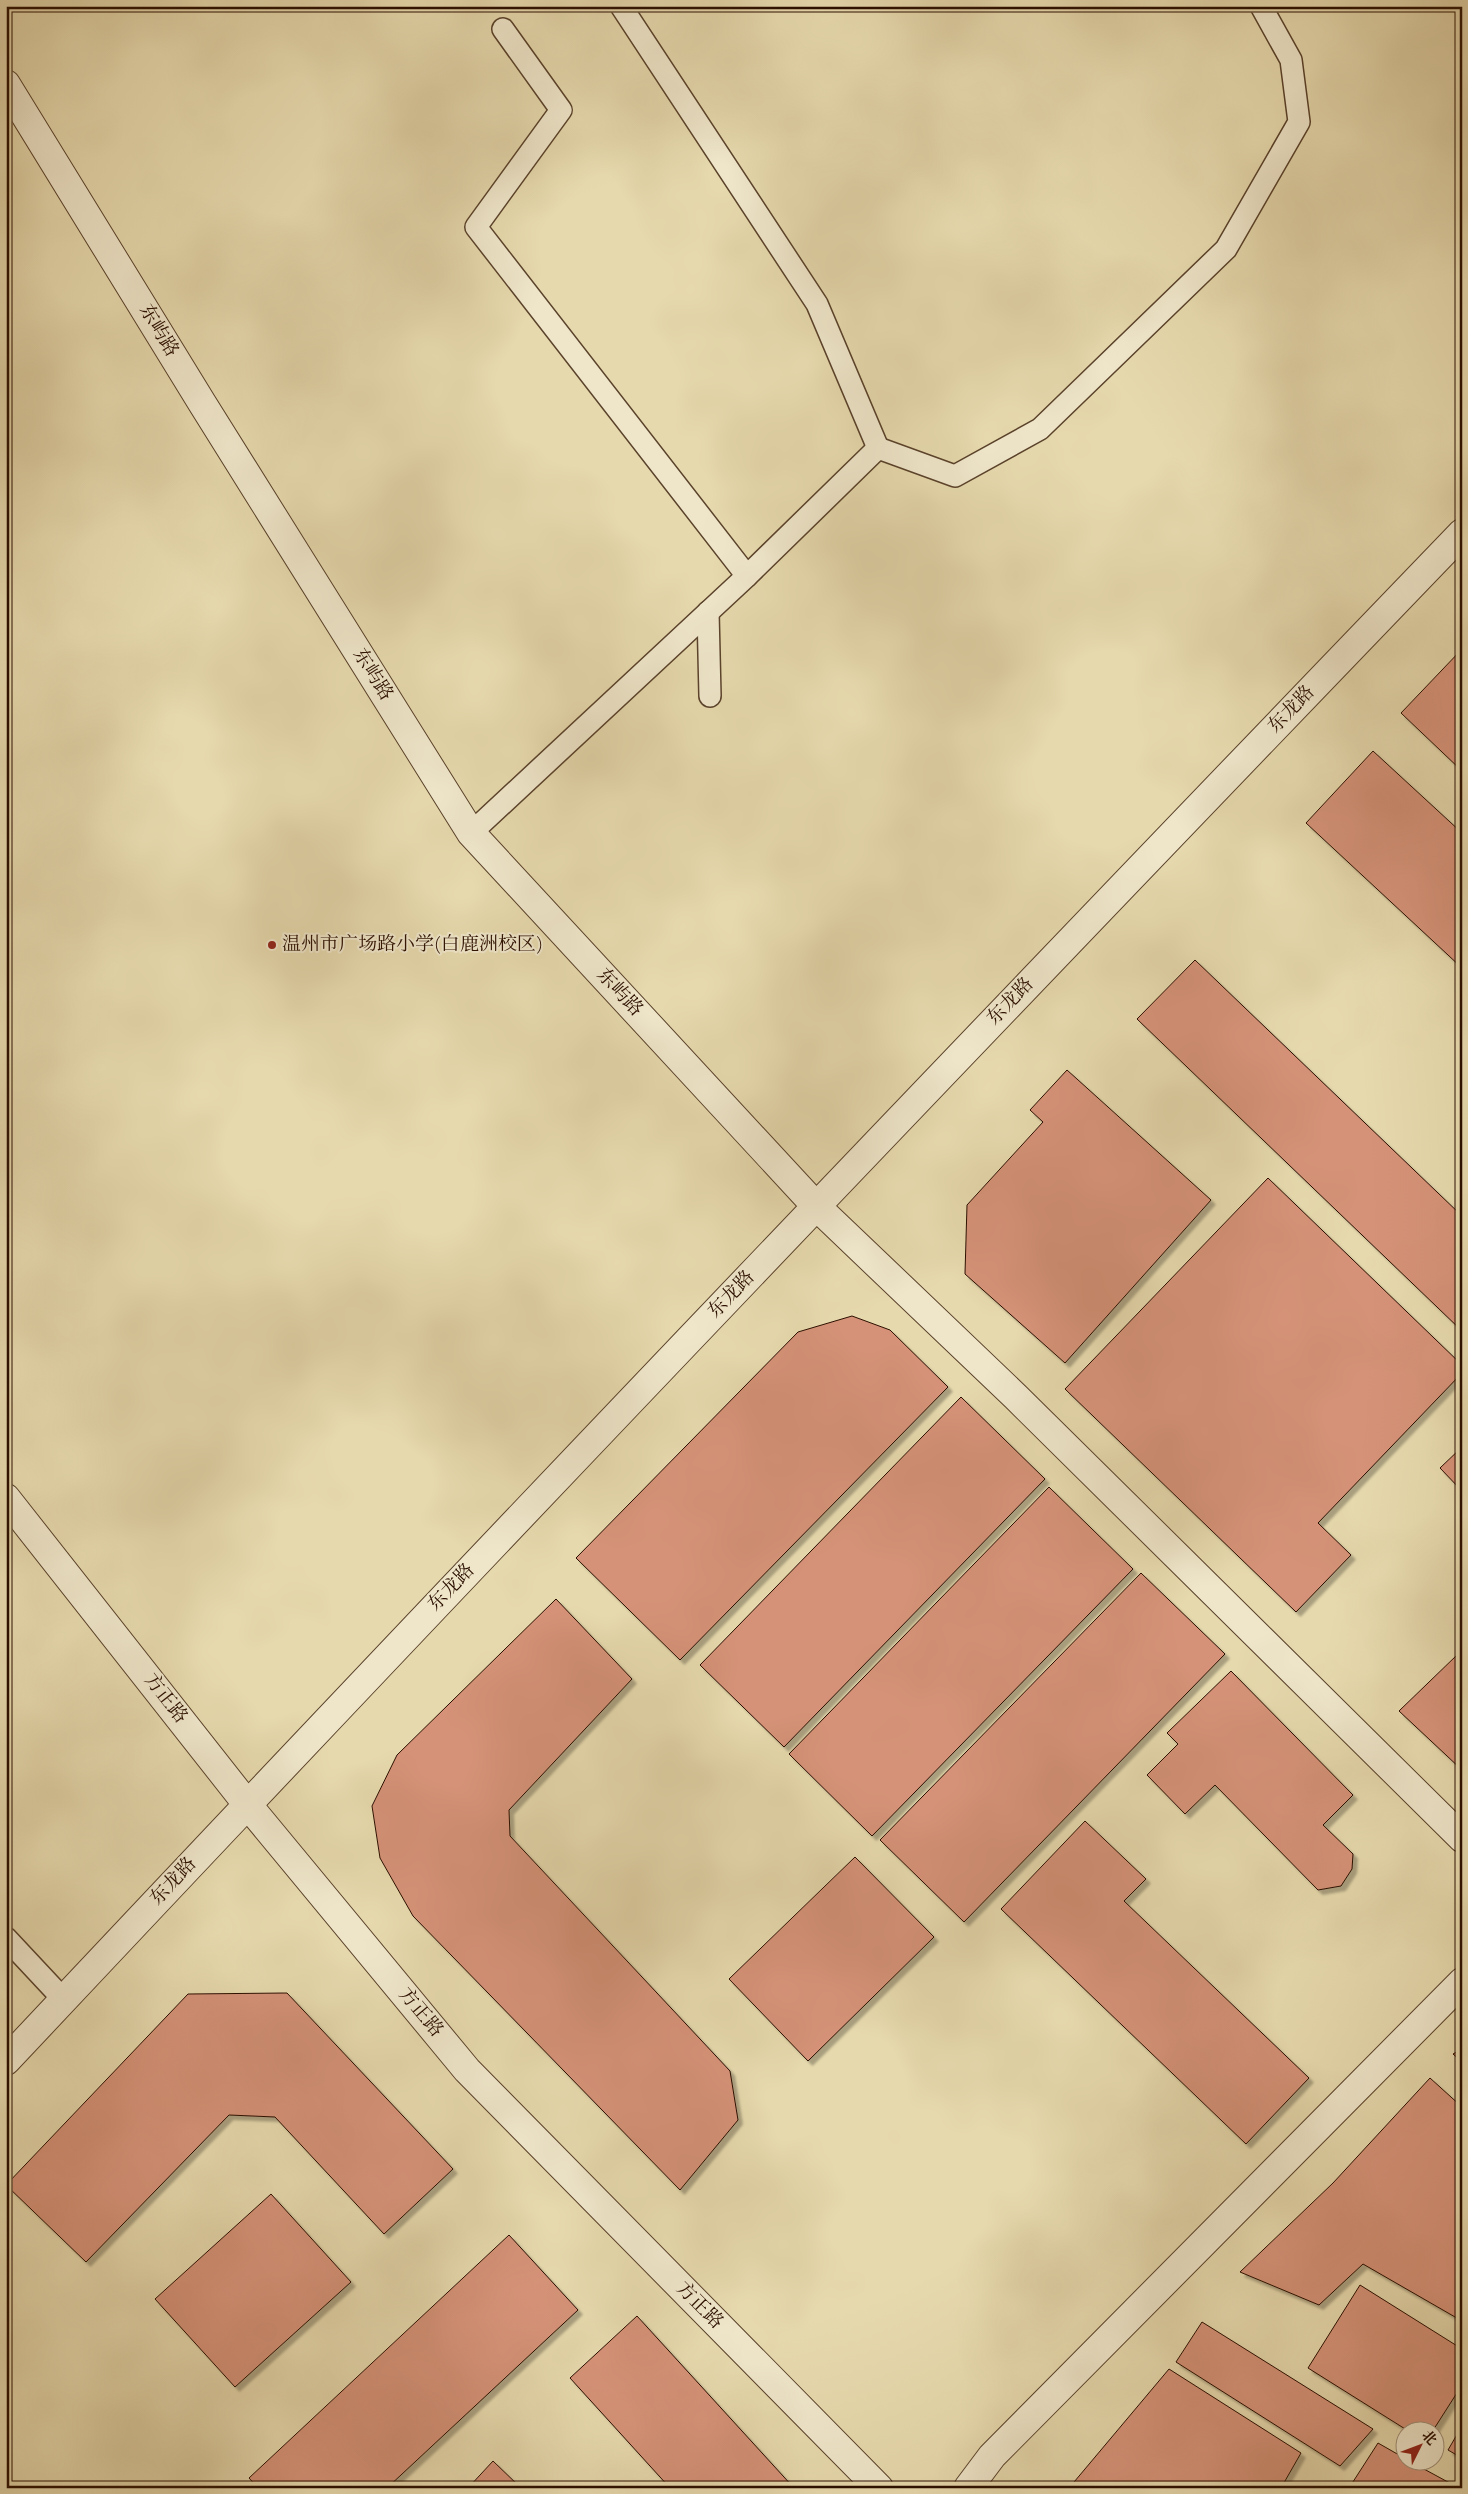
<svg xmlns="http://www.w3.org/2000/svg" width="1468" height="2494" font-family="'Old Standard TT','Noto Serif SC',serif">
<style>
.building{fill:#d59278;stroke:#2b0f00;filter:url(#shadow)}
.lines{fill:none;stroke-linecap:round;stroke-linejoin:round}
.service-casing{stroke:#5a422b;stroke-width:24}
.minor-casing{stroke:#5a422b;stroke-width:30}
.tertiary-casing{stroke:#5a422b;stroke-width:30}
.service{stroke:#efe6ca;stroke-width:21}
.minor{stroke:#efe6ca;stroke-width:28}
.tertiary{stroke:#efe6ca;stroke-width:28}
.poi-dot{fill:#8f2418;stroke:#efe6ca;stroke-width:2}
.labels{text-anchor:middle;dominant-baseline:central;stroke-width:4;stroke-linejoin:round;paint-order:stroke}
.street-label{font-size:19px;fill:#2b0f00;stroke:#efe6ca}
.poi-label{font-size:19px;fill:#2b0f00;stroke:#efe6ca;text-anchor:start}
</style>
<defs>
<filter id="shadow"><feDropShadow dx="4.5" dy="4.5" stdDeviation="1" flood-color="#0004"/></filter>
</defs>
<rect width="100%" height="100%" fill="#e6d9ad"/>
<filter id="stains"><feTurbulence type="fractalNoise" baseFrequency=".004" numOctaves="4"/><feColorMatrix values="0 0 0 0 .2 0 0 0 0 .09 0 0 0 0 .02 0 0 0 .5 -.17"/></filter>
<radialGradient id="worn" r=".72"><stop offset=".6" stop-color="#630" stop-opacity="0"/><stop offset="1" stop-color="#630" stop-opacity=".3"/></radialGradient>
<g class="building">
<polygon points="1462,649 1462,771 1401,713"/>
<polygon points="1373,751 1462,833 1462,968 1306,823"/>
<polygon points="1195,960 1462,1216 1462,1331 1137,1019"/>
<polygon points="1067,1070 1211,1200 1065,1363 965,1274 967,1205 1043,1122 1030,1110"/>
<polygon points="1268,1178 1462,1365 1462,1373 1318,1523 1351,1555 1296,1612 1065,1389"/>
<polygon points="852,1316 890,1330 948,1387 680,1660 576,1558 798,1332"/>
<polygon points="961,1397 1045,1479 784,1747 700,1665"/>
<polygon points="1462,1447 1462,1491 1440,1468"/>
<polygon points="1049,1487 1133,1569 872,1836 789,1754"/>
<polygon points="1141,1573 1225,1654 964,1922 880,1840"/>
<polygon points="556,1599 632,1679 509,1810 510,1836 730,2071 738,2120 680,2190 413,1916 380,1858 372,1806 397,1755"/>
<polygon points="1457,1655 1462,1661 1462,1770 1399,1711"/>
<polygon points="1231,1671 1353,1795 1323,1825 1353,1854 1352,1869 1341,1886 1318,1890 1215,1785 1185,1814 1147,1775 1178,1744 1167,1733"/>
<polygon points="1085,1821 1146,1879 1124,1901 1309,2078 1246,2144 1001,1909"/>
<polygon points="855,1857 934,1937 808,2061 729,1979"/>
<polygon points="287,1993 453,2169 384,2234 275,2117 229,2115 86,2262 6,2185 188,1994"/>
<polygon points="1462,2049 1462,2062 1453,2054"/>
<polygon points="1430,2078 1462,2107 1462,2321 1363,2264 1319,2305 1240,2272 1333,2183"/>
<polygon points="271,2194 351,2282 235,2387 155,2299"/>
<polygon points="509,2235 578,2310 387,2488 258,2488 249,2478"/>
<polygon points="1360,2285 1462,2349 1462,2385 1432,2432 1410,2432 1308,2368"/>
<polygon points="637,2316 794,2488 670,2488 570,2378"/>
<polygon points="1202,2322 1373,2429 1340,2466 1176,2362"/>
<polygon points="1169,2369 1301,2453 1281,2488 1069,2488"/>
<polygon points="1462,2426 1462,2458 1448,2450"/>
<polygon points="1378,2443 1406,2459 1406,2462 1411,2462 1459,2488 1349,2488"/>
<polygon points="493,2461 521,2488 468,2488"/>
</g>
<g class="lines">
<defs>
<g id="service">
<polyline points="621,6 817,304 878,448"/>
<polyline points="503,29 561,110 476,227 747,576"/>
<polyline points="708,612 710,696"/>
<polyline points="471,833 747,576 878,448 955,476 1040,429 1226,249 1299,122 1291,60 1261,6"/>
<polyline points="6,1938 64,2000"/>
</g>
<g id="minor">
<polyline points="816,1206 1016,1397 1462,1838"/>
<polyline points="968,2488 992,2456 1462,1982"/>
</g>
<g id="tertiary">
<polyline points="6,84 202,403 471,833 816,1206"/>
<polyline points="6,1498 247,1804 467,2070 879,2488"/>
<path d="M6 2061C488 1548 974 1040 1462 533"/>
</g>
</defs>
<use href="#service" class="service-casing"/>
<use href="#minor" class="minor-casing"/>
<use href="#tertiary" class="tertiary-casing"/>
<use href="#service" class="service"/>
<use href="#minor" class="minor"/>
<use href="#tertiary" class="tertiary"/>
</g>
<circle class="poi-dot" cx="272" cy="945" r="5"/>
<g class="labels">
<g class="street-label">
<text transform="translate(158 331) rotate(59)">东屿路</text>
<text transform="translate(372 675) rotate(58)">东屿路</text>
<text transform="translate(1292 710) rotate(-46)">东龙路</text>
<text transform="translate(619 993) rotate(47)">东屿路</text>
<text transform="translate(1011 1002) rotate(-46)">东龙路</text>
<text transform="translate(732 1295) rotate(-46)">东龙路</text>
<text transform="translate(452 1588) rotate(-46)">东龙路</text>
<text transform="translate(165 1699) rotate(52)">方正路</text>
<text transform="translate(174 1882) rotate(-47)">东龙路</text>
<text transform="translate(420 2013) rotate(50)">方正路</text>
<text transform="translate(699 2306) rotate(45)">方正路</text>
</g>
<g class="poi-label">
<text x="282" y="945">温州市广场路小学(白鹿洲校区)</text>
</g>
</g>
<rect width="1468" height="2494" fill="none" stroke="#e6d9ad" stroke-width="25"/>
<rect x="8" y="8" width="1453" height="2479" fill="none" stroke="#2b0f00" stroke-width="2.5"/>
<rect x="12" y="12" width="1443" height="2469" fill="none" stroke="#2b0f00"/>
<g transform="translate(1420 2446) rotate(48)"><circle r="24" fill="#efe6ca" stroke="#a19079"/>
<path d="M0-4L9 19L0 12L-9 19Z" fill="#8f2418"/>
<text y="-8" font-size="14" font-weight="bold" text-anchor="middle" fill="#2b0f00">北</text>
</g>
<rect width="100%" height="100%" filter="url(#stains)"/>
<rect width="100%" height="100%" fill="url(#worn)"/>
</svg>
